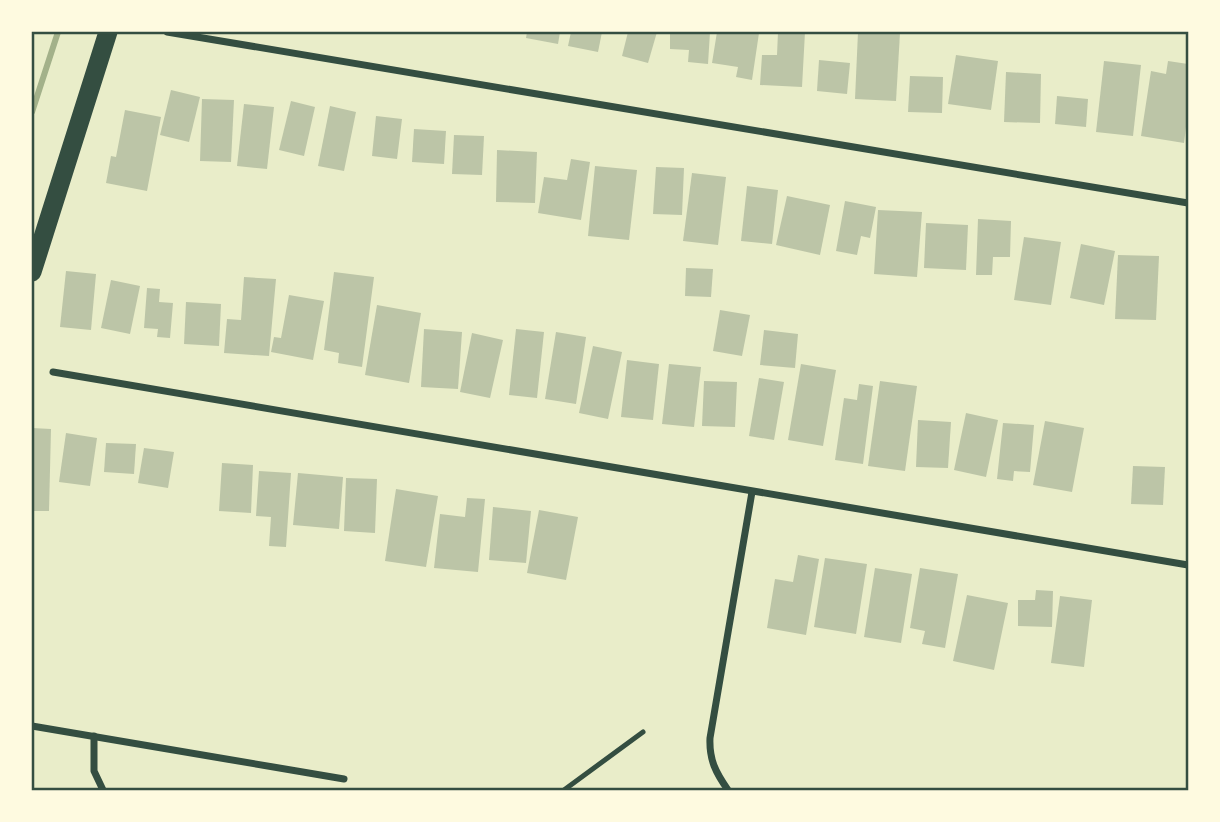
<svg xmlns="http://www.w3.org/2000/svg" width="1220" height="822" font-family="Ubuntu,sans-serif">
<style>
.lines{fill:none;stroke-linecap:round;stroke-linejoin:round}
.stream{stroke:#a3b18a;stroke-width:6}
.building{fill:#bcc5a7}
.service{stroke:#344e41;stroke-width:5}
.minor{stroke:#344e41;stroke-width:7}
.trunk{stroke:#344e41;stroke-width:19}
.neatline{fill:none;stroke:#344e41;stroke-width:2.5}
</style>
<rect width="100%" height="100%" fill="#e9edc9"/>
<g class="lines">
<polyline class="stream" points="32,112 58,32"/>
</g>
<g class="building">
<polygon points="527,32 560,32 558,44 526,38"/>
<polygon points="571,32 602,32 598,52 568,46"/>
<polygon points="628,32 657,32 648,63 622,56"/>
<polygon points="670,32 710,32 708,64 688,62 689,50 670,49"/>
<polygon points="717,32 759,33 752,80 736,77 738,67 712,63"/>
<polygon points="778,32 805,32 802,87 760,85 762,55 777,55"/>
<polygon points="858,32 900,33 896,101 855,99"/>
<polygon points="956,55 998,61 991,110 948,104"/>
<polygon points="819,60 850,63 847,94 817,91"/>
<polygon points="1104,61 1141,65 1133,136 1096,132"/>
<polygon points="1168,61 1188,64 1188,111 1184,143 1141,136 1151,71 1166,74"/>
<polygon points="1006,72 1041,74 1040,123 1004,122"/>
<polygon points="910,76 943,77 942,113 908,112"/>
<polygon points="171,90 200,97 189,142 160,135"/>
<polygon points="1057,96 1088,99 1086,127 1055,124"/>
<polygon points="202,99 234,100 231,162 200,161"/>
<polygon points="291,101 315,107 304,156 279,150"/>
<polygon points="244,104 274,107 267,169 237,166"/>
<polygon points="330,106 356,112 344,171 318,166"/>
<polygon points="125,110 161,117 147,191 106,183 111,156 116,157"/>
<polygon points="376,116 402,119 397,159 372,156"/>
<polygon points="414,129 446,131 444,164 412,162"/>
<polygon points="454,135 484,136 482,175 452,174"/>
<polygon points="497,150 537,152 535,203 496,202"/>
<polygon points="571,159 590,162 581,220 538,213 544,177 567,180"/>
<polygon points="595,166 637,170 629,240 588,236"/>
<polygon points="656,167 684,168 682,215 653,214"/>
<polygon points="692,173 726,177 718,245 683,241"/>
<polygon points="747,186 778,190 772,244 741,241"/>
<polygon points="787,196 830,205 820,255 776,245"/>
<polygon points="845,201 876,207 870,238 861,236 857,255 836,251"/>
<polygon points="878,210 922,212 917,277 874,274"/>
<polygon points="978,219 1011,221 1010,257 993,257 992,275 976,275"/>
<polygon points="926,223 968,225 966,270 924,268"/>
<polygon points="1024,237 1061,242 1051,305 1014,300"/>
<polygon points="1081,244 1115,251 1104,305 1070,298"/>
<polygon points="1118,255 1159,256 1156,320 1115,319"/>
<polygon points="686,268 713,269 711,297 685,296"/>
<polygon points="66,271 96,274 91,330 60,327"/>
<polygon points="334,272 374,277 362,367 338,363 339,353 324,350"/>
<polygon points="244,277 276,279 269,356 224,353 227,319 241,320"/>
<polygon points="111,280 140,286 130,334 101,328"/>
<polygon points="147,288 160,289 159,302 173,303 170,338 157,337 158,329 144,328"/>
<polygon points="289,295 324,301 313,360 271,352 274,337 281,338"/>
<polygon points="186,302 221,304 219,346 184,344"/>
<polygon points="377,305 421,313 409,383 365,375"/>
<polygon points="720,310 750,315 742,356 713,351"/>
<polygon points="424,329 462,332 458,389 421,387"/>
<polygon points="516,329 544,332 537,398 509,395"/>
<polygon points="764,330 798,334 795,368 760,365"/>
<polygon points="556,332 586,337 576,404 545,399"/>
<polygon points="472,333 503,340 490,398 460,392"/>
<polygon points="593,346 622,352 608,419 579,413"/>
<polygon points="627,360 659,364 653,420 621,417"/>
<polygon points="669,364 701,367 694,427 662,424"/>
<polygon points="801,364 836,370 823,446 788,440"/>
<polygon points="759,378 784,382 774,440 749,436"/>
<polygon points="704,381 737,382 735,427 702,426"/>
<polygon points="880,381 917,386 905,471 868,466"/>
<polygon points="859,384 873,386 863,464 835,460 844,398 857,400"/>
<polygon points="966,413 998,420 986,477 954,470"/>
<polygon points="918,420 951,422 948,468 916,467"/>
<polygon points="1045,421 1084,428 1072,492 1033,485"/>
<polygon points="1003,423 1034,425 1030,472 1014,471 1013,481 997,479"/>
<polygon points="32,428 51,429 49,511 32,511"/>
<polygon points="66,433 97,438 90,486 59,482"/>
<polygon points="106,443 136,444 134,474 104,472"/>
<polygon points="144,448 174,452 168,488 138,483"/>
<polygon points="222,463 253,465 251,513 219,511"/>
<polygon points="1133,466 1165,467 1163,505 1131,504"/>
<polygon points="259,471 291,473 286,547 269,546 271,517 256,516"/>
<polygon points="298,473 343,477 339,529 293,525"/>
<polygon points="346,478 377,479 375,533 344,531"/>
<polygon points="396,489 438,496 426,567 385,561"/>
<polygon points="467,498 485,499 478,572 434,568 440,514 465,517"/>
<polygon points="493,507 531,511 526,563 489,560"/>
<polygon points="539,510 578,517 566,580 527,573"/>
<polygon points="798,555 819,559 806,635 767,628 775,579 793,582"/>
<polygon points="825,558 867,564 856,634 814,627"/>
<polygon points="875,568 912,574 901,643 864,637"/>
<polygon points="920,568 958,574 945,648 922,644 925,631 910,628"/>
<polygon points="1036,590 1053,591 1052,627 1018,626 1018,600 1035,600"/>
<polygon points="967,595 1008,603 994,670 953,661"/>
<polygon points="1060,596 1092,600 1084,667 1051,663"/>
</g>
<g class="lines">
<polyline class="service" points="564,790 643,732"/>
<g class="minor">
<polyline points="167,32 1188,203"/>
<polyline points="53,372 1188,565"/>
<polyline points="32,726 344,779"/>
<polyline points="94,736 94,771 103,790"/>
<path d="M728 790C716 773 709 760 710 738L752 492"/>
</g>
<polyline class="trunk" points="32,272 108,32"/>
</g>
<rect width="1220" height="822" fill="none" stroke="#fefae0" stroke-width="66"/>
<rect x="33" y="33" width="1154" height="756" class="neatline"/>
</svg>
